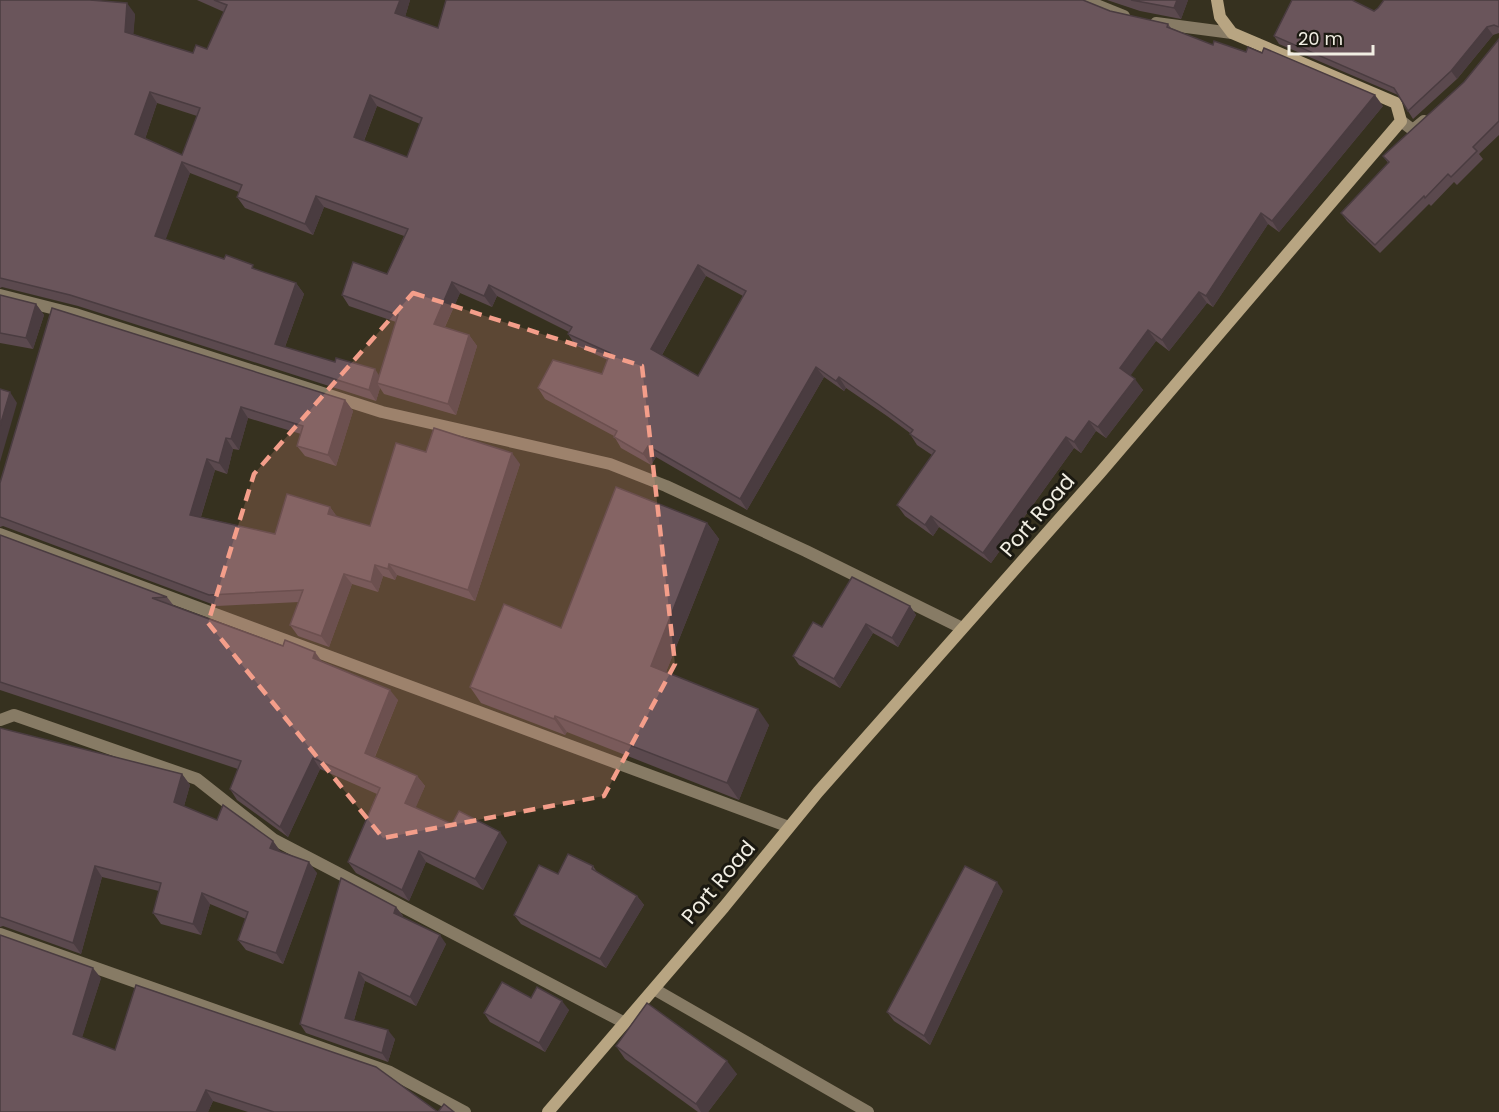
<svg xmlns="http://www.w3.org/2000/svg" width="1499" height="1112" font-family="Poppins,sans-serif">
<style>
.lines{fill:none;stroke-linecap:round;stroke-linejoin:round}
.service{stroke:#877b65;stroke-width:12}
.minor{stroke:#877b65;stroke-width:12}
.secondary{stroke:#b8a582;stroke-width:12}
.wall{fill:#5b494e;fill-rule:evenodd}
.shaded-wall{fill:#4a3c40}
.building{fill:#6a555b;stroke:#4a3c40;stroke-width:1.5;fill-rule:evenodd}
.marked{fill:#f49e8a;fill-opacity:0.2;stroke:#f49e8a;stroke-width:4.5;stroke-dasharray:12 8;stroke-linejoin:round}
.labels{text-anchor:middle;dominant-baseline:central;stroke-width:6;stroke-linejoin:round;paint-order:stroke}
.street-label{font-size:21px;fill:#f1eee3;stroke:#1b1911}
</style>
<rect width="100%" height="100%" fill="#36311f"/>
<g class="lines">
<polyline class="service" points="654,989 868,1112"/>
<g class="minor">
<polyline points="1084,0 1124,16"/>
<polyline points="1156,23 1232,33"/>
<polyline points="1401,121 1413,130 1424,121"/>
<polyline points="0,295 75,314 382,412 610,464 666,486 806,551 962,628"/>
<polyline points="0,534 789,827"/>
<polyline points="0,720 14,715 197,779 273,839 625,1023"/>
<polyline points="0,934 390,1072 465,1112"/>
</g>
<polyline class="secondary" points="548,1112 724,907 818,792 1100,473 1401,121 1396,103 1232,33 1220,17 1217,0"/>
</g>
<g class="wall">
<path d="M0 0 135 14 133 34 193 53 207 49 224 12 197 0H410L405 17 438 28 1110 11 1168 24 1171 28 1213 45 1383 106 1279 232 1268 224 1213 307 1207 303 1169 351 1156 341 1130 375 1143 390 1106 438 1096 431 1081 453 1074 448 991 563 939 527 933 536 905 516 897 505 932 455 917 445 910 434V433L887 416 846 388 844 391 824 377 747 510 656 457 651 465 621 448 614 436 545 399 538 388 602 374 608 360 575 345 568 334 569 332 497 296 492 307 460 293 445 327 469 335 477 346 456 415 384 394 380 388 376 401 78 306 2 287 0 288ZM157 103 197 116 182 155 145 139ZM377 106 420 124 407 157 364 141ZM190 173 239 192 237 197 245 208 313 235 324 207 404 236 387 274 342 295 349 306 396 322 379 376 285 347 304 294 296 283 165 240ZM706 276 743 296 698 376 662 355Z"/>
<polygon points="1107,0 1188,0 1181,19 1140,11"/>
<polygon points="1499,0 1499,33 1493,35 1457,79 1413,119 1398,95 1279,44 1274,36 1374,11 1378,8"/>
<polygon points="1499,39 1499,135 1479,154 1483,159 1457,185 1454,182 1431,206 1429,204 1380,253 1347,221 1341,213 1388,163 1383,156 1464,82"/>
<polygon points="0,295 36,304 44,315 33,349 0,343"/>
<polygon points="52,308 345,400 353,411 336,466 305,456 297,446 301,434 248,418 239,450 233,449 227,474 215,470 201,517 275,534 330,507 337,517 370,526 426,452 520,464 475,601 397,575 395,580 383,576 378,592 352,584 329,647 298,636 290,625 299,602 217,606 3,526 0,527 0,483"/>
<polygon points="707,523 719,539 666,672 769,725 739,800 567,732 565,735 481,703 470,687 561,628"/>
<polygon points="0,535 167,597 174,606 322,662 398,700 375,757 417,776 425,786 415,808 452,824 507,842 483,890 426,862 409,901 356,873 348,862 377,794 320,769 288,837 237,800 230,789 238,769 0,690"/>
<polygon points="910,606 916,615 898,647 873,633 840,688 799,665 793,656 822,627"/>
<polygon points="0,728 182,774 190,785 184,806 217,820 273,841 280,852 317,873 283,964 246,950 238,940 246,919 210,904 201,935 161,924 153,913 159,891 102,877 81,954 3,926 0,927"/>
<polygon points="593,866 597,872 637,896 644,905 606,968 521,924 514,915 558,874"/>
<polygon points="1003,891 930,1045 894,1021 887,1012"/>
<polygon points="396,907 403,916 402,917 446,944 416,1006 365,981 354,1020 395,1039 388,1062 306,1033 300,1024"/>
<polygon points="101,978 82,1037 115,1050 438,1112 454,1112 248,1112 213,1101 208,1112 0,1112"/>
<polygon points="531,998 569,1010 545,1052 490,1022 484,1013"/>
<polygon points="616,1046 737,1074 708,1112 698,1112 625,1059"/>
</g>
<g class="shaded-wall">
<polygon points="400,0 410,0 403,24 395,13"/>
<polygon points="1177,0 1188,0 1181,19 1174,8"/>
<polygon points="127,3 135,14 133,42 125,32"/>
<polygon points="1487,27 1493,35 1457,79 1451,71"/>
<polygon points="150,92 157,103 143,145 135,134"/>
<polygon points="370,95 377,106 361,148 354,137"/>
<polygon points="1375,95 1383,106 1279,232 1272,221"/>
<polygon points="182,162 190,173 163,247 155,236"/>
<polygon points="316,196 324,207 313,235 305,224"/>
<polygon points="1261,213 1268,224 1213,307 1206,296"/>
<polygon points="698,265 706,276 659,360 651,349"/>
<polygon points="452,282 460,293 441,335 434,324"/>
<polygon points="296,283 304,294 282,355 275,344"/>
<polygon points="489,285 497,296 492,307 484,296"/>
<polygon points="1199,292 1207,303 1169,351 1162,340"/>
<polygon points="36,304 44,315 33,349 26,338"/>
<polygon points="1148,330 1156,341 1128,379 1120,368"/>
<polygon points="469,335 477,346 456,415 448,404"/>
<polygon points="816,367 824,377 747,510 740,499"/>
<polygon points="375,369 382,380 377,383 380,388 376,401 369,390"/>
<polygon points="839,377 846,388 844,391 836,381"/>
<polygon points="1135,379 1143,390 1106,438 1098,427"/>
<polygon points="10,392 17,403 0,462 0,426"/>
<polygon points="345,400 353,411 336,466 328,455"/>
<polygon points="241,407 248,418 239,450 231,439"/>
<polygon points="1089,421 1096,431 1081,453 1074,442"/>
<polygon points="1066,437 1074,448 991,563 983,553"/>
<polygon points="226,438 233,449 227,474 219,463"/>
<polygon points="648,446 656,457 651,465 643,454"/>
<polygon points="512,453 520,464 475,601 468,590"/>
<polygon points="207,459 215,470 198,526 190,515"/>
<polygon points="330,507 338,518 328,514"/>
<polygon points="931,516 939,527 933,536 925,525"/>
<polygon points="707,523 719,539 662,682 651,666"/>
<polygon points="389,564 397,575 395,580 388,569"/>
<polygon points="375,565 383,576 378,592 371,582"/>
<polygon points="344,574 352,584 329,647 321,636"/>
<polygon points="910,606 916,615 898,647 892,638"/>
<polygon points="866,624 873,633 840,688 834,679"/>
<polygon points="315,652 323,663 313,658"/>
<polygon points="390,690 398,700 372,763 365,753"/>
<polygon points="758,709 769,725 739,800 727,783"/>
<polygon points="555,716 567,732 565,735 554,719"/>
<polygon points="313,758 320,769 288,837 280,827"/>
<polygon points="182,774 190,785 182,813 174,802"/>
<polygon points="417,776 425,786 413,814 405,803"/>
<polygon points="500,832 507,842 483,890 475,879"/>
<polygon points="273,841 281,852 270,848"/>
<polygon points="419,851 426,862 409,901 402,890"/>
<polygon points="309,862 317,873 283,964 276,953"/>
<polygon points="95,866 102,877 81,954 73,943"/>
<polygon points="997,882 1003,891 930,1045 924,1036"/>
<polygon points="202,893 210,904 201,935 193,924"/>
<polygon points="637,896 644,905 606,968 600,959"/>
<polygon points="396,907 403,916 400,922 394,913"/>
<polygon points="440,935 446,944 416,1006 410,997"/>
<polygon points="93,968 101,978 80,1044 73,1034"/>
<polygon points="359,972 365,981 352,1027 345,1018"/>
<polygon points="562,1001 569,1010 545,1052 539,1043"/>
<polygon points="388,1030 395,1039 388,1062 382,1053"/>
<polygon points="727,1061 737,1074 708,1112 701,1112 696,1104"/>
<polygon points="206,1090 213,1101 208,1112 196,1112"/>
</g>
<g class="building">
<path d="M0 0H90L127 3 125 32 193 53 196 45 207 49 227 5 214 0H400L395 13 438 28 446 0H1083L1110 11 1168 24 1167 27 1213 45 1214 41 1246 52 1248 47 1262 53 1264 48 1375 95 1272 221 1261 213 1206 296 1199 292 1162 340 1148 330 1120 368 1135 379 1098 427 1089 421 1074 442 1066 437 983 553 931 516 925 525 897 505 935 451 910 434 913 430 879 405 839 377 836 381 816 367 740 499 648 446 643 454 614 437 617 431 538 388 553 360 602 374 610 353 568 334 572 327 489 285 484 296 452 282 434 324 469 335 448 404 377 383 398 315 342 295 353 262 387 274 408 229 316 196 305 224 237 197 242 185 182 162 155 236 224 259 226 255 253 265 252 268 296 283 275 344 335 362 336 358 375 369 369 390 70 295 0 278ZM150 92 200 108 182 155 135 134ZM370 95 422 118 407 157 354 137ZM698 265 746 291 698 376 651 349Z"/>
<polygon points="1131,0 1177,0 1174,8"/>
<polygon points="1292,0 1352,0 1374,11 1378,8 1384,0 1499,0 1499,27 1494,25 1487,27 1451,71 1408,111 1394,88 1274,36"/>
<polygon points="1499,39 1499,121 1473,147 1477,151 1451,177 1448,174 1425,198 1424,196 1375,245 1341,213 1389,162 1383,156 1464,82"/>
<polygon points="0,295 36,304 26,338 0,333"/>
<polygon points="52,308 345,400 328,455 297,446 303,426 241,407 231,439 226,438 219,463 207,459 190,515 275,534 287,494 330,507 328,514 370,526 396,443 426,452 434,428 512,453 468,590 389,564 388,569 375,565 371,582 344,574 321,636 290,625 303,590 209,595 0,517 0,483"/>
<polygon points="0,389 10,392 0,426"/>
<polygon points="616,487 707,523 651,666 758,709 727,783 555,716 554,719 470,687 504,604 561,628"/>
<polygon points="0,535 167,597 152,598 283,646 285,640 315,652 313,658 390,690 365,753 417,776 405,803 452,824 459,811 500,832 475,879 419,851 402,890 348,862 380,788 313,758 280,827 230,789 241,761 0,682"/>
<polygon points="852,577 910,606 892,638 866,624 834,679 793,656 813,622 822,627"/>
<polygon points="0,728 182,774 174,802 217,820 223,805 273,841 270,848 309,862 276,953 238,940 248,912 202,893 193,924 153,913 161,883 95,866 73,943 0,917"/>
<polygon points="568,854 593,866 592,869 637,896 600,959 514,915 539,865 558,874"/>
<polygon points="965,866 997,882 924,1036 887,1012"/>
<polygon points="341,878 396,907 394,913 440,935 410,997 359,972 345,1018 388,1030 382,1053 300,1024"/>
<polygon points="0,935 93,968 73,1034 115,1050 136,985 376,1067 438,1112 444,1104 454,1112 274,1112 206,1090 196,1112 0,1112"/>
<polygon points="502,982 531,998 537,987 562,1001 539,1043 484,1013"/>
<polygon points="647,1003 727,1061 696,1104 616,1046"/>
</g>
<path class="marked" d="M413 293 642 366 675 664 604 796 383 838 208 623 254 474Z"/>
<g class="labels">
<g class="street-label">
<text transform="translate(1037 515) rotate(-49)">Port Road</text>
<text transform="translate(718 882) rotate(-50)">Port Road</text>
</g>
</g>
<path d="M1289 45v9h84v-9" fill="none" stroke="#f1eee3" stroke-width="3"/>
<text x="1298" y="45" font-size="18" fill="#f1eee3" stroke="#1b1911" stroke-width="4.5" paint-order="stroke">20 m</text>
</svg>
